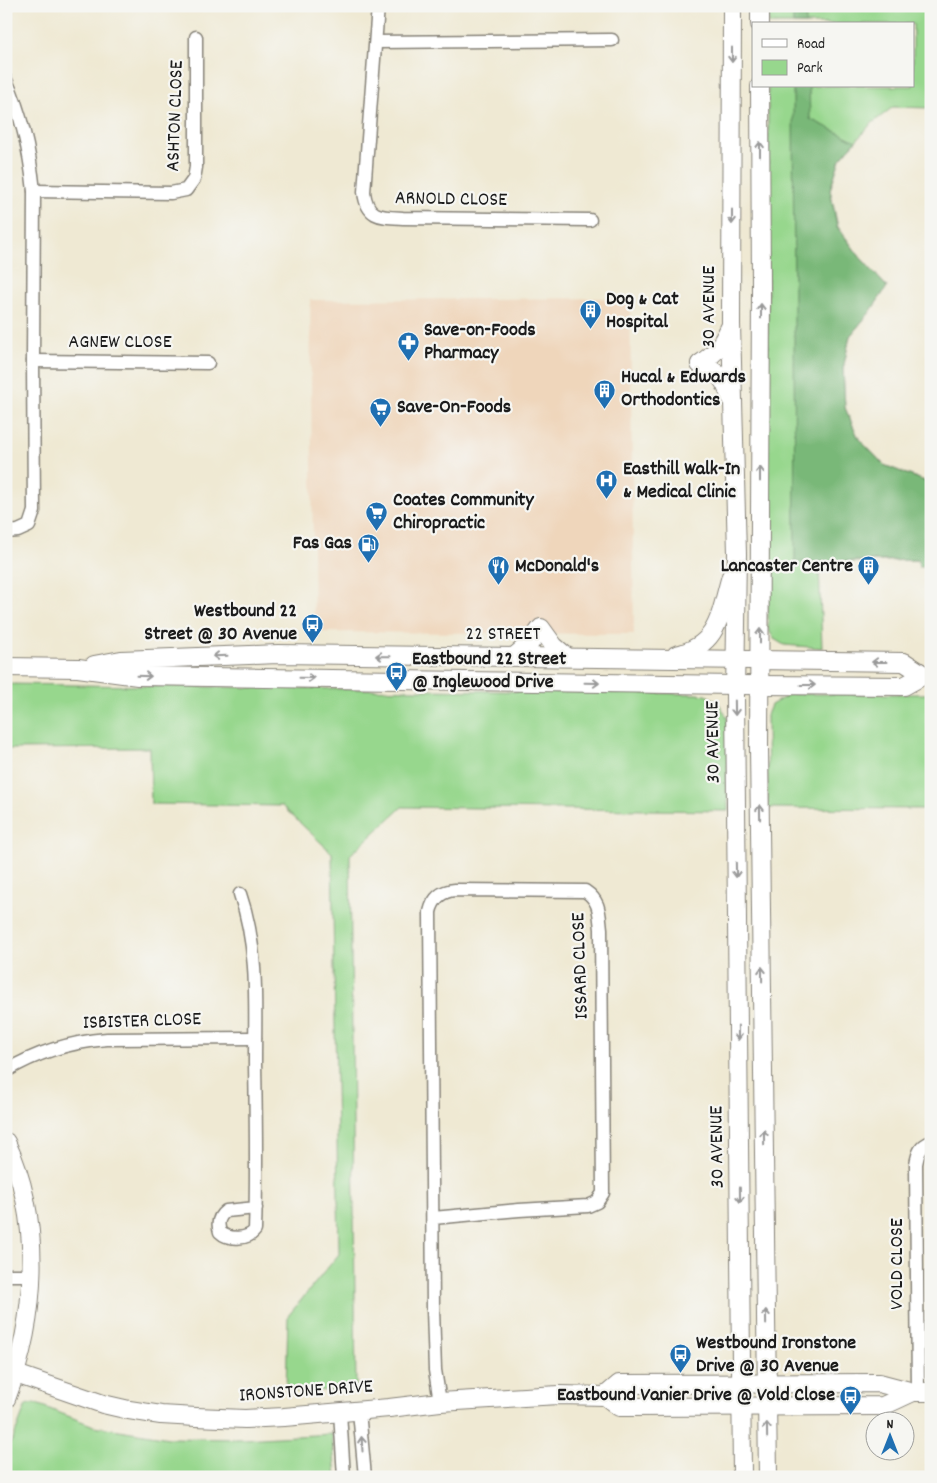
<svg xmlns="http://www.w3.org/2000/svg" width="937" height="1483" font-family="Dekko,sans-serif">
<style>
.built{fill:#efd6bb}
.green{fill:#97d78d;stroke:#5a7a54}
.forest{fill:#79b878;stroke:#4a6a4a}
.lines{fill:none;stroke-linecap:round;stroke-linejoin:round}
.street-casing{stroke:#868278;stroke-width:15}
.secondary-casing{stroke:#868278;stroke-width:20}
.street{stroke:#fff;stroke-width:12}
.secondary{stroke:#fff;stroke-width:18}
.oneway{stroke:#999}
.labels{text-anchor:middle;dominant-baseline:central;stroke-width:4.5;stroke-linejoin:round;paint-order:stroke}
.street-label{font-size:20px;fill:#1c1c1c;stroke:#f6f6f2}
.poi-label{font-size:20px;font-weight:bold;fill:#1c1c1c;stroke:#f6f6f2;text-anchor:start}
</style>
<rect width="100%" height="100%" fill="#f6f6f2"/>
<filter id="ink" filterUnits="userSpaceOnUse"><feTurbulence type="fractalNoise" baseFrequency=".02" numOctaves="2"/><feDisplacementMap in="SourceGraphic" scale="10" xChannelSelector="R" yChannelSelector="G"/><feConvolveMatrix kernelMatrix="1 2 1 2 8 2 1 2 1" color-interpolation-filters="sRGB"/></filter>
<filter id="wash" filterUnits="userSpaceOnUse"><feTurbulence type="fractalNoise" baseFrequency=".0096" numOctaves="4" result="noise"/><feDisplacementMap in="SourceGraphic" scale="20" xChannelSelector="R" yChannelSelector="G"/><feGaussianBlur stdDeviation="1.12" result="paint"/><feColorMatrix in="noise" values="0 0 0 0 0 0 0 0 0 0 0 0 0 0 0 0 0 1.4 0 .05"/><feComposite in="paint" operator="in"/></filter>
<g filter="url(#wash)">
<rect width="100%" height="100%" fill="#efe9d3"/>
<polygon class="built" points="630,298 634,634 314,632 310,300"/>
<g class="green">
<polygon points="769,6 931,6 931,108 893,107 870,125 840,159 830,190 838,227 860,257 887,287 870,312 850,336 843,369 845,408 859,439 884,465 927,482 931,481 931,565 919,567 918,560 819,563 822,648 784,645 774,639 768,629 768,86 913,86 913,24 769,24"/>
<polygon points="6,684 697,694 706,695 718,702 727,717 728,811 402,807 350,855 356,1390 286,1391 288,1316 339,1254 332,853 282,806 151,804 150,748 6,749"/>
<polygon points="790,694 931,694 931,809 768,808 767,715 771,705"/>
<polygon points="34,1403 94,1426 169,1438 243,1439 332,1434 336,1477 6,1477 6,1450 13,1439 26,1405"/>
</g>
<g class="forest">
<polygon points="793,6 805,6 806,24 793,24"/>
<polygon points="793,86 809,86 810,119 856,141 840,159 830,189 837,227 860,257 887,287 870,312 850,336 843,369 845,408 859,439 884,465 927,482 931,481 931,565 919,567 918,560 795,562"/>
</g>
</g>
<g filter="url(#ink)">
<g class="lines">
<defs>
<g id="street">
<path d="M378 6 364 192C367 218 381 217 403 218L590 220"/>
<polyline points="376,42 612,40"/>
<path d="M6 80C22 115 30 153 34 191L33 361 34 511 29 526 18 531 6 532"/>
<polyline points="34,191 171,193 186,190 194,179 196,167 196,37"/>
<polyline points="33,361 208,363"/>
<path d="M240 894C259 949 255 1005 255 1063 256 1119 257 1175 255 1230 248 1240 228 1240 220 1232 217 1223 218 1217 226 1211L256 1208"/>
<path d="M6 1071C37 1052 71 1042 107 1039L255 1038"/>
<path d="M433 1218 519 1210 588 1206 597 1202 603 1193 601 929C599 912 600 901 585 891L455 890C441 891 433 899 430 912L433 1309 435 1370 440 1402"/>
<polyline points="6,1275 31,1275"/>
<path d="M918 1392 916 1164C918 1153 920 1146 931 1142"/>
<polyline points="359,1411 365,1477"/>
<polyline points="340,1412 344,1477"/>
</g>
<g id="secondary">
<polyline points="732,6 731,324 737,554 735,695 742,1477"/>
<polyline points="760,6 760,24"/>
<polyline points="760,86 761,289 759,748 768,1477"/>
<path d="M700 364C719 373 723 376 730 396"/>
<path d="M700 364C717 352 721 346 730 327"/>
<path d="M676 655C720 645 720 613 731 576"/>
<polyline points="515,656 530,643 541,628 554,646 567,657"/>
<polyline points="94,665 121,660 278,654 904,662 924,675"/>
<polyline points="6,667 78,668 138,676 735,685 904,686 924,675 931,675"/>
<path d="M6 1142C43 1221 37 1319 6 1399"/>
<polyline points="16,1374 103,1404 129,1410 161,1415 196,1417 245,1419 284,1417 389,1408 440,1402 559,1395 605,1396 619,1407 883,1406 913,1392"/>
<polyline points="605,1396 619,1384 879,1383 913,1392 931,1392"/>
</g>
</defs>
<use href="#street" class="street-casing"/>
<use href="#secondary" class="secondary-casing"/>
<use href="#street" class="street"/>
<use href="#secondary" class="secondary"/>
</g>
<defs><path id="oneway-shaft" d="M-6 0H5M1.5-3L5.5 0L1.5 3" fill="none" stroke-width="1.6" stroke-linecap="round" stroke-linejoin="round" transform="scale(1.25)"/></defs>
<g class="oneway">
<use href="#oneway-shaft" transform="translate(732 55) rotate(90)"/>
<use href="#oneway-shaft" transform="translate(760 149) rotate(-90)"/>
<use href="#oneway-shaft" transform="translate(732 217) rotate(90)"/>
<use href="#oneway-shaft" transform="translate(761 311) rotate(-90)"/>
<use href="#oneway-shaft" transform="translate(760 474) rotate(-90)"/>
<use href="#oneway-shaft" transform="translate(760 636) rotate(-90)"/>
<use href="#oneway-shaft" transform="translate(220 656) rotate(178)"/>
<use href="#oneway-shaft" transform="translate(383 656) rotate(-179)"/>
<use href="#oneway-shaft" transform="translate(879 662) rotate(-180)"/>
<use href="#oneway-shaft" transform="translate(144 676) rotate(2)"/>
<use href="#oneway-shaft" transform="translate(307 678) rotate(1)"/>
<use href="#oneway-shaft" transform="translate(592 683) rotate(1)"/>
<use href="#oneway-shaft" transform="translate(808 685)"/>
<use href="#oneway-shaft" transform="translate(735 708) rotate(89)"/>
<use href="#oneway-shaft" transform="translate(760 812) rotate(-91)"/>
<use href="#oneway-shaft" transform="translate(736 870) rotate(89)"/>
<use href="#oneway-shaft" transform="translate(762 974) rotate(-91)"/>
<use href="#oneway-shaft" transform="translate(738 1033) rotate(89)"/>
<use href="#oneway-shaft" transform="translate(764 1137) rotate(-91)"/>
<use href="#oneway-shaft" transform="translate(740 1195) rotate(89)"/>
<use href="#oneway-shaft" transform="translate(766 1317) rotate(-91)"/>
<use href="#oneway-shaft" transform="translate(767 1430) rotate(-91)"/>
<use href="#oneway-shaft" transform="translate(362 1444) rotate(-94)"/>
</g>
</g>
<defs>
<symbol id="building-pin" viewBox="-11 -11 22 30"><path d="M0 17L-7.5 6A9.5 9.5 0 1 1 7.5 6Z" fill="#1f6fb2" stroke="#f6f6f2"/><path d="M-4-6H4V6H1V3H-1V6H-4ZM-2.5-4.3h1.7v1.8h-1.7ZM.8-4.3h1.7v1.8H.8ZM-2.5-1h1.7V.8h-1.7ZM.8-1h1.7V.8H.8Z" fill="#fff"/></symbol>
<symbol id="pharmacy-pin" viewBox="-11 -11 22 30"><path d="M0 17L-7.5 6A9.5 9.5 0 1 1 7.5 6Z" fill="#1f6fb2" stroke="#f6f6f2"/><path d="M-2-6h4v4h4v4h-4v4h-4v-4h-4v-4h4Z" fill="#fff"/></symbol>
<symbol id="supermarket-pin" viewBox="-11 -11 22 30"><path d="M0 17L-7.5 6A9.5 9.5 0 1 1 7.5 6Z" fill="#1f6fb2" stroke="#f6f6f2"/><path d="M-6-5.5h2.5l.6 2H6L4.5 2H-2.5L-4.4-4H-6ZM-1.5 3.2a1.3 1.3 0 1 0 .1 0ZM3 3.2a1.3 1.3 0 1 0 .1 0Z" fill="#fff"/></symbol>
<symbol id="hospital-pin" viewBox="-11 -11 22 30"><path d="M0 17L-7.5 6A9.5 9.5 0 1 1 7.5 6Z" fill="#1f6fb2" stroke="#f6f6f2"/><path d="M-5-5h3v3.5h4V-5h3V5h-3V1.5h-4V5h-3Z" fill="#fff"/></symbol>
<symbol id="fuel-pin" viewBox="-11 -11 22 30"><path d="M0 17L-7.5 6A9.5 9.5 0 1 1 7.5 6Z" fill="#1f6fb2" stroke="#f6f6f2"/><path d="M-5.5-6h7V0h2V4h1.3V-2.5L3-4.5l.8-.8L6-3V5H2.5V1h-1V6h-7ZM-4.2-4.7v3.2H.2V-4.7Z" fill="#fff"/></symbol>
<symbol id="restaurant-pin" viewBox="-11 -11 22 30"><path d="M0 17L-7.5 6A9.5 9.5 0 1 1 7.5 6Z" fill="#1f6fb2" stroke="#f6f6f2"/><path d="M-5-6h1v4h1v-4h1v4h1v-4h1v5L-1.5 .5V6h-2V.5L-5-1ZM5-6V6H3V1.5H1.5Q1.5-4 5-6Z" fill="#fff"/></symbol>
<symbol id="bus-pin" viewBox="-11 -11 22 30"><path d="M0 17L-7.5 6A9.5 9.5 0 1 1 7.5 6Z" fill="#1f6fb2" stroke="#f6f6f2"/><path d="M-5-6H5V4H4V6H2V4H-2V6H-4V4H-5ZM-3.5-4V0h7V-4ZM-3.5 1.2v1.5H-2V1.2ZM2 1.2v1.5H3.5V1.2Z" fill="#fff"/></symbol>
</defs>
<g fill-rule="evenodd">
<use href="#building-pin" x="578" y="298" width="25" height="34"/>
<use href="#pharmacy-pin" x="396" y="330" width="25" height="34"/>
<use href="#building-pin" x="592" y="378" width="25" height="34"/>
<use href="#supermarket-pin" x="368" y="396" width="25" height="34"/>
<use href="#hospital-pin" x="594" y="468" width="25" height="34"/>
<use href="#supermarket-pin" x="364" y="500" width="25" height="34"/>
<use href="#fuel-pin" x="356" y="532" width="25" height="34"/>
<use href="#restaurant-pin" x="486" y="554" width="25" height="34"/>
<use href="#building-pin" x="856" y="554" width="25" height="34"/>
<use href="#bus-pin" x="300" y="612" width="25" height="34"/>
<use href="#bus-pin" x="384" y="660" width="25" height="34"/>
<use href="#bus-pin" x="668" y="1342" width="25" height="34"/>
<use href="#bus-pin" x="838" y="1384" width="25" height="34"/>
</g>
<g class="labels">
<g class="street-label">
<text transform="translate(176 116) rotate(-88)">ASHTON CLOSE</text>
<text transform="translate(451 200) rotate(1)">ARNOLD CLOSE</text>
<text transform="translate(710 307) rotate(-90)">30 AVENUE</text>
<text x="120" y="343">AGNEW CLOSE</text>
<text x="503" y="635">22 STREET</text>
<text transform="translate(714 742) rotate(-91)">30 AVENUE</text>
<text transform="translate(581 966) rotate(-92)">ISSARD CLOSE</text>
<text transform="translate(142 1022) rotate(-2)">ISBISTER CLOSE</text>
<text transform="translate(718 1147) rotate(-91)">30 AVENUE</text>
<text transform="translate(898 1264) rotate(-90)">VOLD CLOSE</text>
<text transform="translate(306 1392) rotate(-4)">IRONSTONE DRIVE</text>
</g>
<g class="poi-label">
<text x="606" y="300">Dog &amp; Cat<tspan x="606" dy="23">Hospital</tspan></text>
<text x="424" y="331">Save-on-Foods<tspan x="424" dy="23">Pharmacy</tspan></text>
<text x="621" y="378">Hucal &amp; Edwards<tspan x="621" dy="23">Orthodontics</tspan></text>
<text x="397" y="408">Save-On-Foods</text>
<text x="623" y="470">Easthill Walk-In<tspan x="623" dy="23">&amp; Medical Clinic</tspan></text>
<text x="393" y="501">Coates Community<tspan x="393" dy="23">Chiropractic</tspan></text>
<text x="352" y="544" text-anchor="end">Fas Gas</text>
<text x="515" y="567">McDonald's</text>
<text x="853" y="567" text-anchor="end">Lancaster Centre</text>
<text x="297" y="612" text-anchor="end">Westbound 22<tspan x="297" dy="23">Street @ 30 Avenue</tspan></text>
<text x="412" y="660">Eastbound 22 Street<tspan x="412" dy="23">@ Inglewood Drive</tspan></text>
<text x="696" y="1344">Westbound Ironstone<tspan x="696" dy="23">Drive @ 30 Avenue</tspan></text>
<text x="835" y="1396" text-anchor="end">Eastbound Vanier Drive @ Vold Close</text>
</g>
</g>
<rect width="937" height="1483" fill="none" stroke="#f6f6f2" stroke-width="25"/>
<rect x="752" y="22" width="162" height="65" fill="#f6f6f2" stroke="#9f9f9c"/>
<rect x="762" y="39" width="25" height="8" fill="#ffffff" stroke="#9f9f9c"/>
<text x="797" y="48" font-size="15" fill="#1c1c1c">Road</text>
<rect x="762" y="60" width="25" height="15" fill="#97d78d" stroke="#9f9f9c"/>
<text x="797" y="72" font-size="15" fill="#1c1c1c">Park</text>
<g transform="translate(890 1436)"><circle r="24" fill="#f6f6f2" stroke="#9f9f9c"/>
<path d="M0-4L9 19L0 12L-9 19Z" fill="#1f6fb2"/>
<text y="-8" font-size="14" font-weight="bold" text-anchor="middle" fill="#1c1c1c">N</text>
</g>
</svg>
